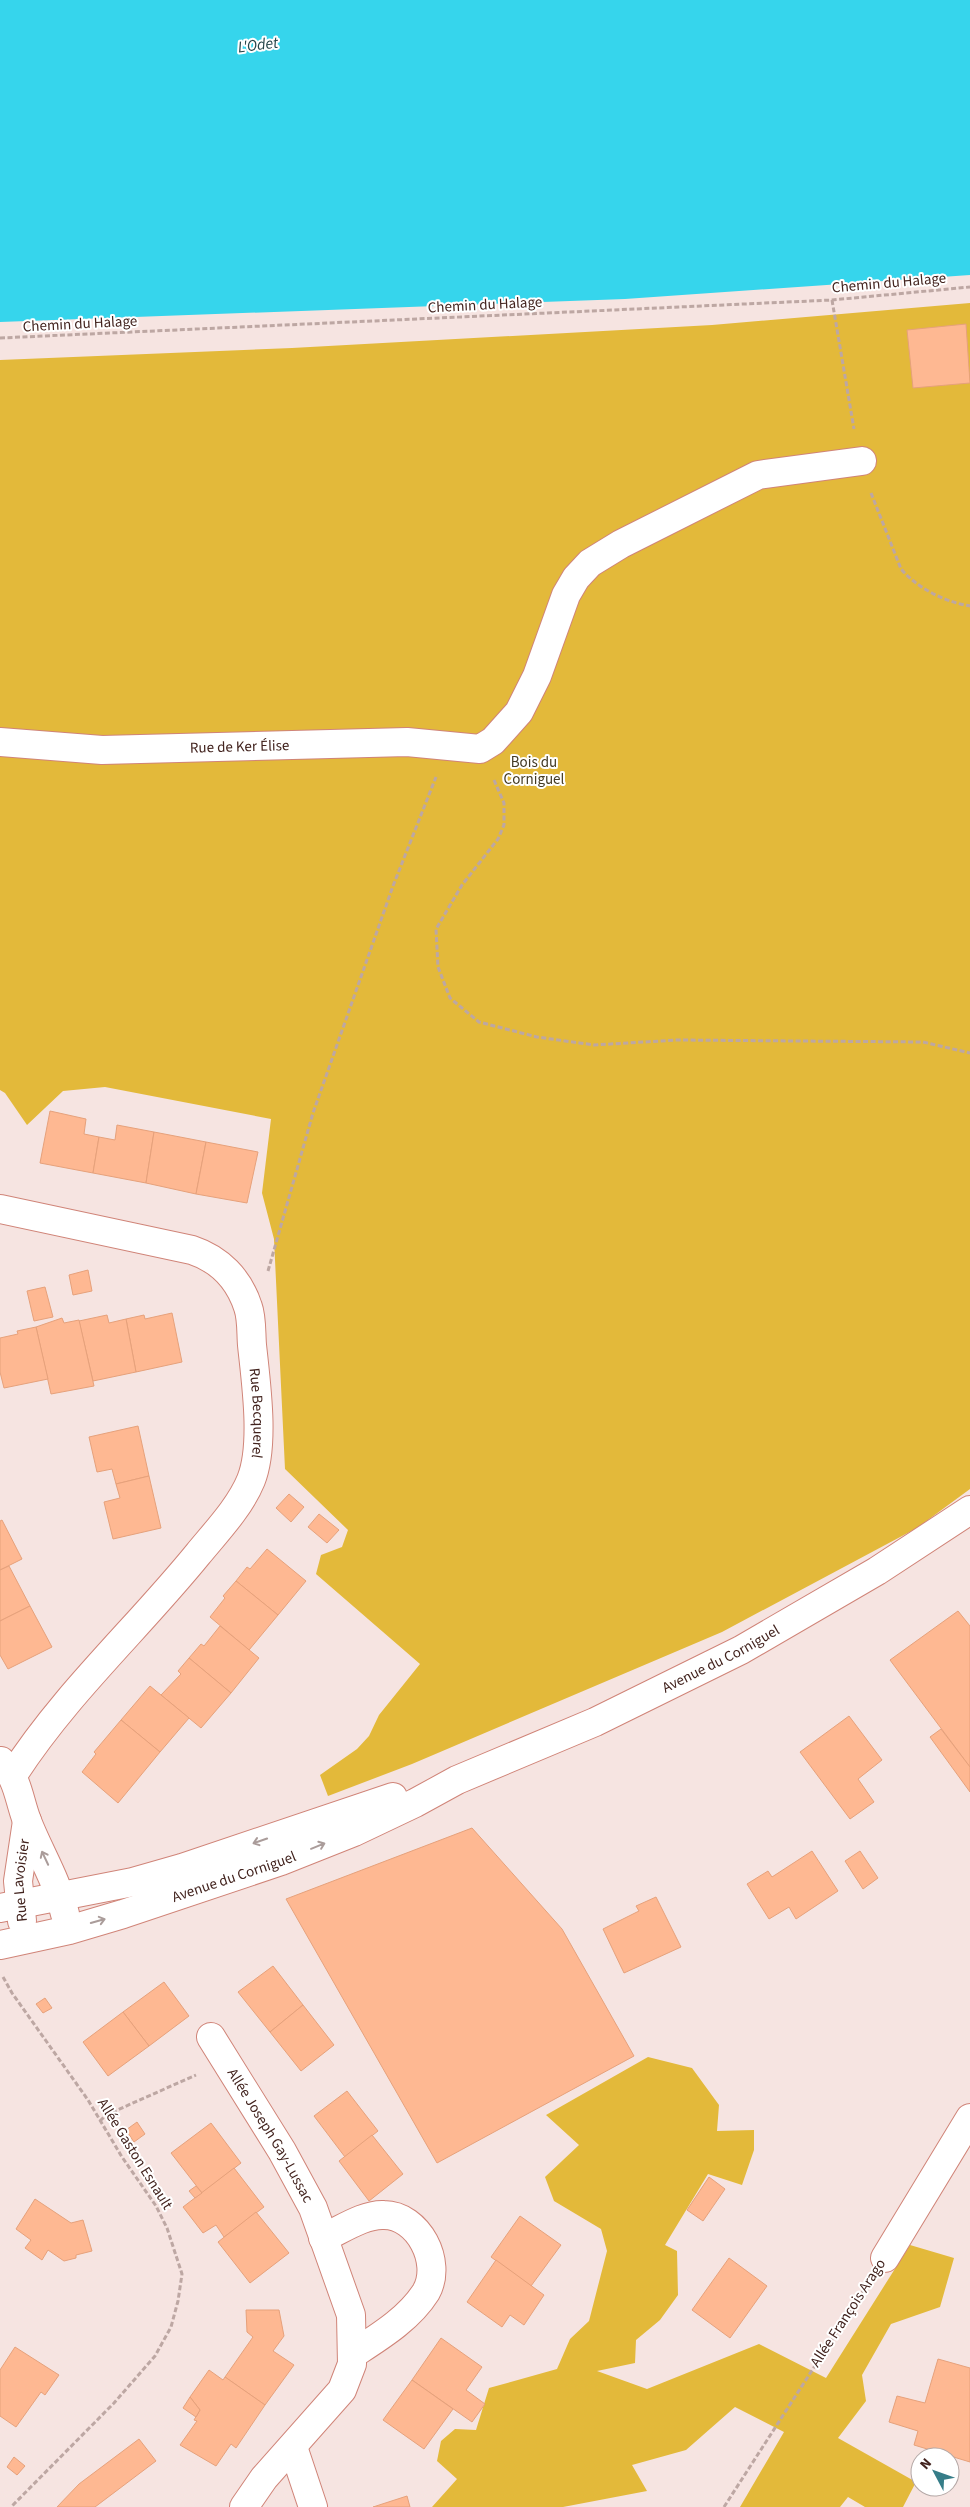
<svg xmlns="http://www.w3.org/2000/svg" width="970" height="2507" font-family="'Source Sans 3',sans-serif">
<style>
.green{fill:#e3b93a}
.water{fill:#36d5ec}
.building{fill:#feb892;stroke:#e6a17b}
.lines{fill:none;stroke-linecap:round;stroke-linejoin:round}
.minor-casing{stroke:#d08478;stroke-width:30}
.path{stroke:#bda7a3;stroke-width:3;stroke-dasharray:5 2.5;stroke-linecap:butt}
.minor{stroke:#fff;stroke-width:28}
.oneway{stroke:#aa9c9a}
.labels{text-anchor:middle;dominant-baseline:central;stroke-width:4;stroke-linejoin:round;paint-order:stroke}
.street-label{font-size:15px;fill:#42231e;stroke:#fff}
.park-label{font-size:15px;fill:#433a24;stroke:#fff}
.water-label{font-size:16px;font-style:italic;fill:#25454a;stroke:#fff}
</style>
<rect width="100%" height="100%" fill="#f6e4e1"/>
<g class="green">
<polygon points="970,303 970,1489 917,1528 722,1632 412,1764 328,1796 320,1775 357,1749 369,1736 379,1715 420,1664 316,1574 321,1555 342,1547 348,1530 285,1469 274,1239 262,1193 271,1119 105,1087 63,1091 27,1125 5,1093 0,1090 0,360 292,348 712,325"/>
<polygon points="648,2057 692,2068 719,2105 717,2131 754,2130 754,2150 742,2185 708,2174 665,2245 677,2251 678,2295 660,2320 636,2340 635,2363 597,2371 647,2389 759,2344 826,2378 910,2245 954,2258 940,2307 891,2324 862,2375 866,2401 838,2438 916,2482 903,2507 865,2507 848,2497 840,2507 740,2507 784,2432 735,2407 686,2450 632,2465 647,2491 563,2507 432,2507 457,2479 437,2461 441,2441 455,2429 476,2430 489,2388 557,2369 570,2339 589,2321 607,2251 601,2229 554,2201 545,2177 579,2145 546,2115"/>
</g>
<polygon class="water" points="0,0 970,0 970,275 625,299 0,322"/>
<g class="building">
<polygon points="966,324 970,383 913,388 907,330"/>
<polygon points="50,1111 86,1119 84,1134 99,1137 93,1173 40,1163"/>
<polygon points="117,1125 154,1132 146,1183 93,1173 99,1137 115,1140"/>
<polygon points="154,1132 206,1142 196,1194 146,1183"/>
<polygon points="206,1142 258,1152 247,1203 196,1194"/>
<polygon points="88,1270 92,1291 73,1295 69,1275"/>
<polygon points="45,1287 53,1317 34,1321 27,1291"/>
<polygon points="172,1313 182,1362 136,1372 126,1319 144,1315 145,1319"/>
<polygon points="107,1315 109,1323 126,1319 136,1372 93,1381 79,1321"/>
<polygon points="62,1318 64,1323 79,1320 94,1386 51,1394 36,1327"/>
<polygon points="36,1327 48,1379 4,1388 0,1372 0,1338 18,1334 17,1331"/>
<polygon points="138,1426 149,1476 116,1484 112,1469 97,1472 89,1437"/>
<polygon points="149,1476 161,1528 113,1539 104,1502 120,1498 116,1484"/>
<polygon points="289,1494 304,1507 291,1522 276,1508"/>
<polygon points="319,1514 339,1530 327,1543 308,1527"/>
<polygon points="2,1520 22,1559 0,1570 0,1521"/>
<polygon points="267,1549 306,1581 278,1615 236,1581 247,1567 250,1569"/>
<polygon points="9,1566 30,1606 0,1621 0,1570"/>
<polygon points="236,1581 278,1615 249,1650 210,1617 225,1598 223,1596"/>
<polygon points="30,1606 52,1647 8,1669 0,1655 0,1621"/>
<polygon points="958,1611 970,1626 970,1767 890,1660"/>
<polygon points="220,1626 259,1658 231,1693 189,1658 201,1644 204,1646"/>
<polygon points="189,1658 231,1693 201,1728 161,1695 181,1674 178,1671"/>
<polygon points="150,1686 189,1718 160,1752 121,1720"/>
<polygon points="849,1716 882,1760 858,1779 874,1802 850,1819 800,1752"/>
<polygon points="121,1720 160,1752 118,1803 82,1772 96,1754 94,1752"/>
<polygon points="941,1729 970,1767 970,1792 930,1737"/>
<polygon points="472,1828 562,1929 634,2056 437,2163 286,1899"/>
<polygon points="812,1851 838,1891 796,1919 789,1907 769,1919 747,1884 768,1871 772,1877"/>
<polygon points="860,1851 878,1878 863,1889 845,1861"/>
<polygon points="656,1897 681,1947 624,1973 603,1929 639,1911 636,1906"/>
<polygon points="273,1966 303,2005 270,2032 238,1992"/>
<polygon points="164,1982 189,2016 149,2046 123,2012"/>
<polygon points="45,1998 52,2008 43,2013 36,2004"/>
<polygon points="303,2005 334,2045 301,2071 270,2032"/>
<polygon points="123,2012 149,2046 108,2076 83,2042"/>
<polygon points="347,2091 378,2131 345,2157 314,2116"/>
<polygon points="137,2122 145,2134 134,2142 126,2130"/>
<polygon points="211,2123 241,2163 202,2193 171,2153"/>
<polygon points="372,2135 403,2174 369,2201 339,2161"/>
<polygon points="234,2168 264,2207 224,2237 216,2225 203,2233 183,2207"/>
<polygon points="709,2177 725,2189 703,2221 687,2210"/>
<polygon points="196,2186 202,2193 195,2198 189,2191"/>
<polygon points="35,2199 71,2223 83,2220 92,2251 76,2255 76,2258 64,2261 48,2250 42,2260 25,2248 31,2240 16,2229"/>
<polygon points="256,2212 289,2253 250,2283 218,2242"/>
<polygon points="520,2216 561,2245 531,2286 491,2257"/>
<polygon points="729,2258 767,2286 730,2338 692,2310"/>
<polygon points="496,2260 544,2295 524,2325 510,2315 502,2327 467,2302"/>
<polygon points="246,2310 279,2310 284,2336 273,2351 294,2365 265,2405 225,2377 253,2337 247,2332"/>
<polygon points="441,2338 482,2367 466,2390 485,2404 472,2422 412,2380"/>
<polygon points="15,2347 59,2375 45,2395 41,2392 16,2427 0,2416 0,2370"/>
<polygon points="938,2359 970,2368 970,2462 914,2445 918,2431 889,2422 897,2396 925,2403"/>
<polygon points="209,2370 223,2380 225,2377 265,2405 236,2448 231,2444 216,2466 180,2445 197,2421 194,2420 200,2410 190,2397"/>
<polygon points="412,2380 453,2409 424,2449 383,2420"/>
<polygon points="190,2397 200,2410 196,2417 183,2408"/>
<polygon points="139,2439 156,2461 95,2507 57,2507 79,2484"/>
<polygon points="14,2457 25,2466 17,2475 7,2467"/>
<polygon points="407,2496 410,2507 373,2507"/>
</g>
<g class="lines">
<defs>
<g id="minor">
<path id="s1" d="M0 742 102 750 407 742 480 749 493 741 519 712 537 676 566 595 576 578 590 563 621 544 758 475 862 461"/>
<path id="s2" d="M0 1209 192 1250C219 1259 239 1279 248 1307 252 1318 251 1333 252 1345 256 1383 265 1445 251 1480 240 1507 216 1532 198 1554 137 1629 65 1694 13 1775"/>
<path d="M1 1761C19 1781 18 1797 27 1821 39 1852 57 1880 65 1914"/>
<polyline points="0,1908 133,1882 182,1868 393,1797"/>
<path id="s3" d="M22 1921 18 1881 27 1821"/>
<path id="s4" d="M0 1945 69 1930 123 1914 281 1861 354 1832 415 1803 457 1780 595 1722 741 1650 877 1571 970 1510"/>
<path id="s5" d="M211 2037 282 2151 313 2208 351 2315 352 2364 342 2390 264 2478 244 2507"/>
<path d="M323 2238C341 2230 364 2214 384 2215 418 2215 443 2262 426 2292 409 2319 379 2337 353 2354"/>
<polyline points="885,2258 970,2118"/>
<polyline points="293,2447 313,2507"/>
</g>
</defs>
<use href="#minor" class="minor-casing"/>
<g class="path">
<polyline points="832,300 854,429"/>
<polyline points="0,338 832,300 970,287"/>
<path d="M871 493 901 569C917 588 945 602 970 606"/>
<polyline points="494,780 504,803 504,825 498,839 462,885 436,929 438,967 450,998 479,1022 537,1037 594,1045 677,1040 923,1042 970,1053"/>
<polyline points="268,1271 313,1113 393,886 436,777"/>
<polyline points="3,1977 12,1993 88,2100 122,2157 156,2206 167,2228 182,2274 178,2301 171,2327 155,2356 114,2403 11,2507"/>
<polyline points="100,2121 106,2115 196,2075"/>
<polyline points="724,2507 867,2285"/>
</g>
<use href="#minor" class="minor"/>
</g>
<defs><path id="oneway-shaft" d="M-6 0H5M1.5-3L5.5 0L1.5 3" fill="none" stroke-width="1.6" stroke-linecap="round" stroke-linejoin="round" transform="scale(1.25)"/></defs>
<g class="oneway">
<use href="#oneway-shaft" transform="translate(260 1841) rotate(161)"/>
<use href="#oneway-shaft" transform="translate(318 1846) rotate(-22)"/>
<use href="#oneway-shaft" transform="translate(45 1858) rotate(-115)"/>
<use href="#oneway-shaft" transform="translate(98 1921) rotate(-16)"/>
</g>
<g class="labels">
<g class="street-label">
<text transform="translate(889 283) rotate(-5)">Chemin du Halage</text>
<text transform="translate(485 305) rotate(-3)">Chemin du Halage</text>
<text transform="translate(80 324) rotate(-3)">Chemin du Halage</text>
<text stroke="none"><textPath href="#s1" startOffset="240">Rue de Ker Élise</textPath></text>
<text stroke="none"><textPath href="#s2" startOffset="386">Rue Becquerel</textPath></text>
<text stroke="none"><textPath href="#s4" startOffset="778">Avenue du Corniguel</textPath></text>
<text stroke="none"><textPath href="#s4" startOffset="244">Avenue du Corniguel</textPath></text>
<text stroke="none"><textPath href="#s3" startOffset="41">Rue Lavoisier</textPath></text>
<text stroke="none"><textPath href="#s5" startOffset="115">Allée Joseph Gay-Lussac</textPath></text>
<text transform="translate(135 2154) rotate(58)">Allée Gaston Esnault</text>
<text transform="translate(848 2313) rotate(-57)">Allée François Arago</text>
</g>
<g class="park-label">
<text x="534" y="762">Bois du<tspan x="534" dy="17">Corniguel</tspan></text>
</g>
<g class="water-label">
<text transform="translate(258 45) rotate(-7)">L'Odet</text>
</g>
</g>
<g transform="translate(935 2472) rotate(311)"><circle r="24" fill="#ffffff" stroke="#b3a7a5"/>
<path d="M0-4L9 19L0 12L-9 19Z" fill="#367d88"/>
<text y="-8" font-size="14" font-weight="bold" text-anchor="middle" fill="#42231e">N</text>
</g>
</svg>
